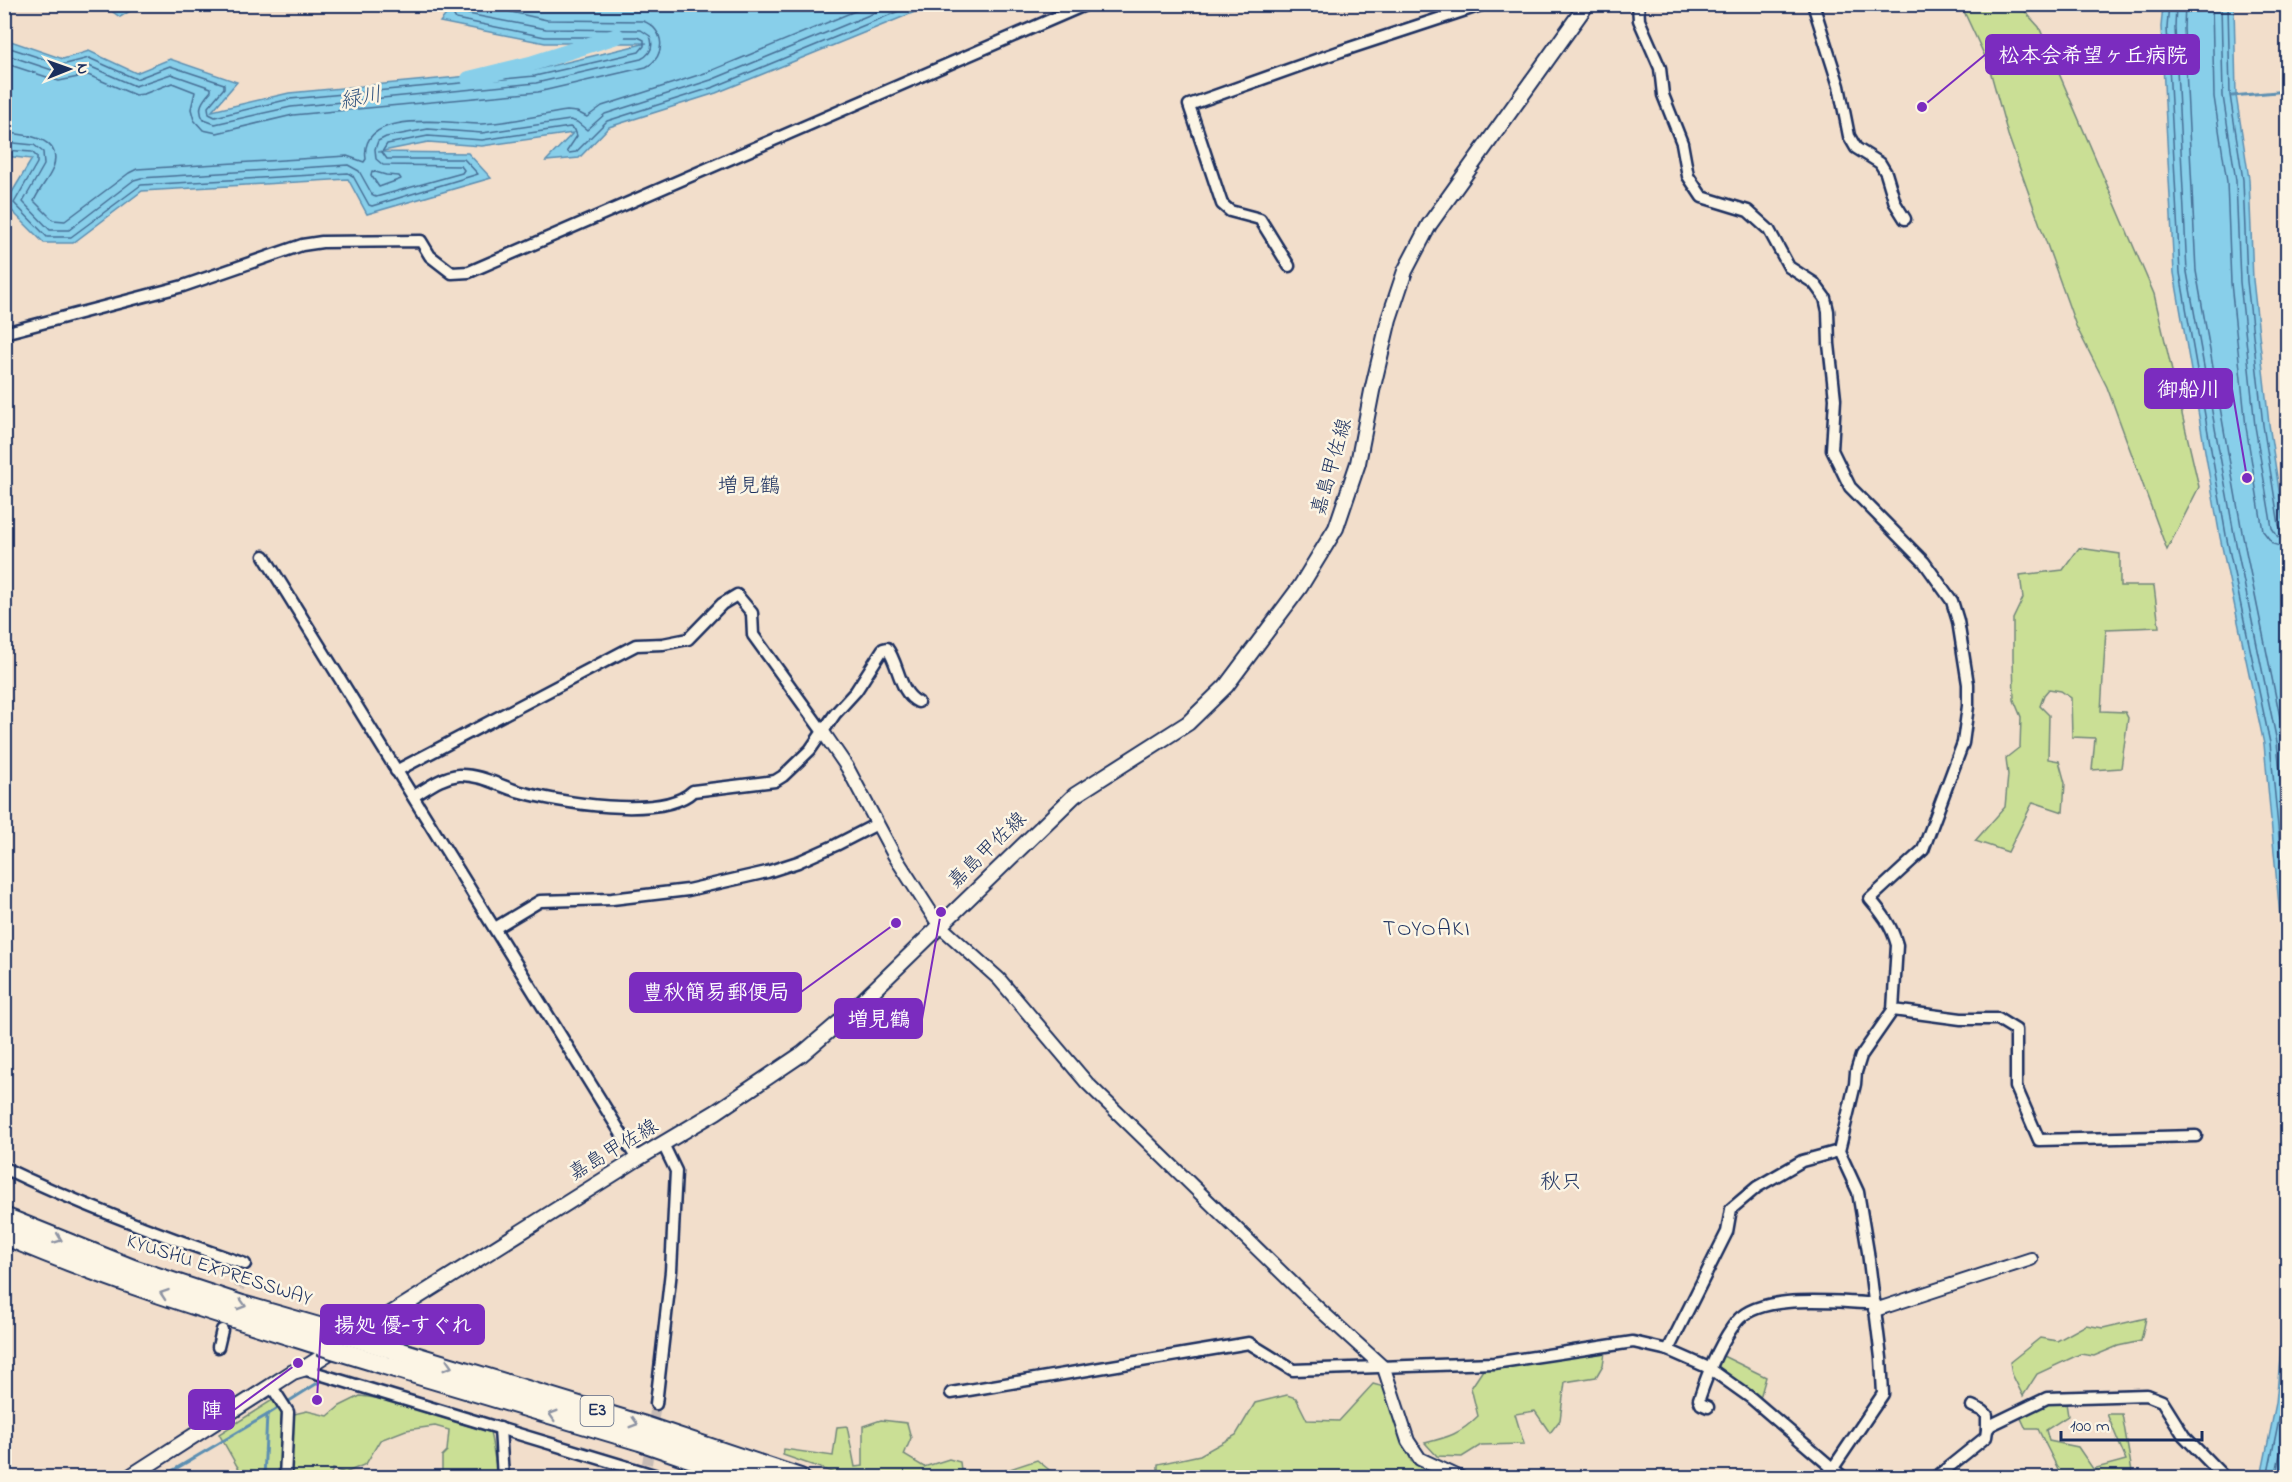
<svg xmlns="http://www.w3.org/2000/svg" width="2292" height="1482" font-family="'Indie Flower','Klee One',sans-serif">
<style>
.green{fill:#cadf95;stroke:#72877a;stroke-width:1.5}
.water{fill:#88cfea;stroke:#5c8fb2;stroke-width:1.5}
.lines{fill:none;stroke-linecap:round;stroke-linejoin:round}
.shore{stroke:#476f96;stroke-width:1.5}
.stream{stroke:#5c8fb2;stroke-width:3}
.river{stroke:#88cfea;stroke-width:16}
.minor-tunnel{stroke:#c7bbb5;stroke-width:10;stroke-dasharray:10 5;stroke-linecap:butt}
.minor-casing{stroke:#1b2f5e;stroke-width:15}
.tertiary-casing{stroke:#1b2f5e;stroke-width:16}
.secondary-casing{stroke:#1b2f5e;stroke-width:18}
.motorway-casing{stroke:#1b2f5e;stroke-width:22}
.minor{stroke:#fcf5e5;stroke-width:10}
.tertiary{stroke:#fcf5e5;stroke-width:12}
.secondary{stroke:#fcf5e5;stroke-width:14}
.motorway{stroke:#fcf5e5;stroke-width:18}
.motorway-bridge-casing{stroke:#1b2f5e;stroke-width:22;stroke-linecap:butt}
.motorway-bridge{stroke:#fcf5e5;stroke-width:18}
.oneway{stroke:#8c92a2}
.labels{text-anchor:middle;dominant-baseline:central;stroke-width:5;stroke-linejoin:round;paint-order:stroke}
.shield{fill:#fcf5e5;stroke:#5e6a86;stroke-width:1.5}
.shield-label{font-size:18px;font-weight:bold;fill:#1b2f5e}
.street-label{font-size:20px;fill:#1b2f5e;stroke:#fcf5e5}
.water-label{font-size:21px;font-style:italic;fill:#365781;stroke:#fcf5e5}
.neighbourhood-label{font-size:21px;fill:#1b2f5e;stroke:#fcf5e5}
.quarter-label{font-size:22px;letter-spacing:1.5px;fill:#1b2f5e;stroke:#fcf5e5}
.leader{fill:none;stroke:#7b2cbf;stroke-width:2}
.callout-dot{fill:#7b2cbf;stroke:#fcf5e5;stroke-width:2}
.callout{fill:#7b2cbf;stroke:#7b2cbf;stroke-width:2}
.callout-label{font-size:21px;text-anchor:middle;font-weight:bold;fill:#fff}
</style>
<rect width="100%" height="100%" fill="#f2decb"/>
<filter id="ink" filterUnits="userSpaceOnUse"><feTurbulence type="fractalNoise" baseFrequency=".0167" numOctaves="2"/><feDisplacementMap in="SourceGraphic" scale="12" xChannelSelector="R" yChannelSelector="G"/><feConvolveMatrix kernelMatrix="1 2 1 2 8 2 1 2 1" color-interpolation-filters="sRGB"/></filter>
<g filter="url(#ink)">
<g class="green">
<polygon points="1961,5 2019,5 2039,27 2154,294 2199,487 2167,550 2107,387 2076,326 2008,135 1988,63"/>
<polygon points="2079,548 2120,554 2120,586 2154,586 2159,627 2106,629 2101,711 2125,712 2128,718 2121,768 2092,770 2095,738 2072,737 2071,698 2061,691 2049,689 2044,695 2040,706 2049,715 2048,759 2059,761 2065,783 2063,812 2033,802 2008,852 1975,841 2005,807 2008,775 2006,758 2020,747 2021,717 2014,700 2013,657 2013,619 2023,598 2020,575 2063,570"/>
<polygon points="2146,1318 2141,1341 2118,1346 2094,1356 2080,1354 2037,1374 2023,1396 2012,1374 2010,1362 2040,1338 2057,1341 2086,1325 2103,1328"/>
<path d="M1605 1352 1603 1365 1596 1377 1565 1382 1560 1420 1550 1433 1535 1411 1515 1414 1524 1444 1481 1445 1462 1457 1437 1456 1425 1443C1449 1437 1460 1434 1478 1416L1471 1388 1485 1367Z"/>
<polygon points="1721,1355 1766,1377 1760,1398 1715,1366"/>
<polygon points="1373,1384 1384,1387 1411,1461 1435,1477 1158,1478 1158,1464 1200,1455 1236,1435 1255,1403 1287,1395 1296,1398 1307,1420 1339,1421"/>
<path d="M360 1396C405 1400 446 1423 490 1431L498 1477H437L442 1471V1456L447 1451 449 1430 435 1426 406 1430 380 1440 366 1464 345 1473 333 1469 329 1478 246 1477 237 1466 219 1434 274 1399 290 1415 307 1411 328 1416 340 1406Z"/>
<polygon points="2050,1401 2066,1403 2068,1416 2046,1430 2049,1441 2078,1447 2093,1469 2126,1460 2107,1414 2122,1414 2133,1477 2062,1477 2038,1429 2026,1429 2020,1416"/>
<polygon points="881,1420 907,1423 911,1438 904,1455 924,1467 949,1459 960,1462 961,1470 1004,1471 1037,1460 1058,1477 846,1477 783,1455 784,1449 833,1456 837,1427 847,1426 855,1467 863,1466 863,1426"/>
</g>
<g class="water">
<polygon points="455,4 932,5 716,93 609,127 579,158 546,161 573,133 482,146 428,142 378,152 468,153 491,178 367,214 348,179 142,191 73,243 44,243 5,204 32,159 5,156 5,39 63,59 89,51 136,73 170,59 237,82 212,111 289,93 534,70 647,43 545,43 440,22"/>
<polygon points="103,5 140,4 140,5 120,17"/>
<polygon points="2163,5 2234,5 2236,95 2249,179 2253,280 2269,424 2287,543 2287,1024 2283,949 2264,744 2220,537 2174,273 2161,27"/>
<polygon points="2287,1282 2287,1477 2261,1477 2276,1403"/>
</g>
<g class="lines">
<g class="shore">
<polyline points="2169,4 2167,28 2180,273 2226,535 2270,743 2288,931"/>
<polyline points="2176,4 2175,28 2187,272 2234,534 2277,742 2288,852"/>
<polyline points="2185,4 2184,28 2196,271 2242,532 2288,756"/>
<polyline points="2212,4 2214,97 2227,182 2231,283 2246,427 2263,531 2273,544 2288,548"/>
<polyline points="2221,4 2223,96 2236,181 2240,282 2255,426 2272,528 2278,537 2288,539"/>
<polyline points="2228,4 2230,95 2243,180 2247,281 2263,425 2279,525 2282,530 2288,531"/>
<polyline points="4,46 62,65 89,58 136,79 170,66 224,84 224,88 208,107 209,114 215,117 290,99 535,76 639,52 644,46 644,40 638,37 545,37 456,19 454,16 459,4"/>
<path d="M4 54 61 73 89 66 135 86 171 74 211 88V91C203 100 196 108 204 120L215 124 291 107 536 83 641 59C651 54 654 46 650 36L641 30 546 29 468 14 466 12V4"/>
<path d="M4 63 59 81 88 75 135 95 144 94 172 83 195 92 191 109 194 120 203 130 217 133 293 115 538 92 646 67C667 56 665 29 643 21L547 20 475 4"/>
<path d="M4 133C24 134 64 137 53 168 49 179 39 189 34 201L53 220 65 221 129 173 137 169 347 156 364 162 366 159C358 107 452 124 481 124 509 123 539 115 567 111L577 112 587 117 602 106 708 72 872 4"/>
<polyline points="4,142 34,145 43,152 44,165 23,202 50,230 69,230 134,180 141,178 348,165 359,171 373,196 376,197 462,173 464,170 461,166 383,165 376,159 375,149 378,141 386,137 428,129 482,133 570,120 577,122 587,130 605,114 711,80 896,4"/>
<polyline points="4,150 32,152 37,157 37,163 14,203 47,237 71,237 141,185 348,173 353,176 369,205 372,206 478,174 464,159 387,159 382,152 387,144 428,136 482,140 570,127 575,130 577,136 567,151 569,153 576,152 607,121 714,87 916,4"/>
<polygon points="372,171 386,175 399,176 401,179 379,187 371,175"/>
<polyline points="2267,1478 2282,1404 2288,1347"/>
<polyline points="2275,1478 2288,1416"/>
</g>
<g class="stream">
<polyline points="2232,96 2288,91"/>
<polyline points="286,1403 324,1379"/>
<polyline points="160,1478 267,1415"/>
<polyline points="264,1478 267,1415 281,1406"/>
</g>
<polyline class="river" points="469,79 530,64 617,36"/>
<g class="minor-tunnel">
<polyline points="222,1330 244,1276"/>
<polyline points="647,1464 656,1404"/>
</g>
<defs>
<g id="minor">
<path d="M1638 4 1639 20 1660 68 1663 95 1682 143 1688 176 1702 197 1748 211 1769 230 1789 267 1814 283 1825 298 1828 311 1829 344 1835 399 1832 450 1850 487 1924 562 1952 601 1958 621 1968 684V706L1963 743 1923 850 1870 899C1882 913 1892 926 1897 945L1893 1010 1861 1056 1856 1072 1855 1084 1839 1151 1858 1192 1868 1252 1881 1358 1883 1394 1833 1468"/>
<polyline points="1813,4 1839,86 1849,136 1856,148 1880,163 1886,173 1895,203 1905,219"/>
<polyline points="1289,266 1260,219 1230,211 1222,204 1189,105 1341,51 1484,4"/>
<polyline points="4,333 183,286 302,245 322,242 421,241 430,256 452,273 469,272 1087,4"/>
<polyline points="264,556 637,1159"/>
<polyline points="396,771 636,645 663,644 688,639 722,604 737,595 752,613 753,635 823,732"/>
<path d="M414 796C429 787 441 777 459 775 479 774 498 785 517 791 556 802 662 821 693 791L775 781 783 776 810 750 835 714 856 691 883 649 887 648C899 664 899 693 918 702"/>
<polyline points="495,928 540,901 612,899 688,890 767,872 798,862 836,845 877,824"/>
<polyline points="1893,1010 1961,1019 1998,1019 2016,1030 2016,1087 2039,1140 2196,1136"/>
<path d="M4 1168C83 1206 163 1236 245 1264"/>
<polyline points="218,1347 222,1330"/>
<polyline points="1668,1350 1727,1232 1731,1209 1757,1187 1802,1161 1839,1151"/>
<polyline points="303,1369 664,1478"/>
<polyline points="272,1387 288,1412 285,1478"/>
<polyline points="951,1393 1249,1343 1293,1370 1494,1363 1633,1342 1668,1350 1709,1368 1751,1398 1844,1478"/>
<polyline points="656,1404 671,1271 676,1171 663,1144"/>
<polyline points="1972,1406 1983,1411 1987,1415 1987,1430"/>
<path d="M1708 1407 1701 1404 1699 1399C1707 1375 1720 1342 1737 1321 1762 1292 1840 1303 1875 1303"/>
<polyline points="500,1428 503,1478"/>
<polyline points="1935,1478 1986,1437 1987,1430 1991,1425 2047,1398 2147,1395 2162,1401 2184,1436 2225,1478"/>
</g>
<g id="tertiary">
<polyline points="823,732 847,767 894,855 939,925 999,979 1087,1083 1319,1309 1384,1368 1408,1441 1420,1459 1461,1478"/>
<polyline points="1875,1310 2031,1259"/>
<polyline points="1827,1478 1833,1468"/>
</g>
<polyline id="secondary" points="128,1478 293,1372 303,1369 637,1159 716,1112 802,1054 849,1014 1075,795 1188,723 1226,686 1300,587 1336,528 1358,463 1372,391 1389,319 1405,271 1429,225 1587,4"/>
<g id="motorway">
<polyline points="4,1217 133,1269 242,1305 336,1332"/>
<path d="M4 1235C106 1279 214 1312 319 1345"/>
<polyline points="392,1349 642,1425 800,1478"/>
<polyline points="385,1365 640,1441 748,1478"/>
</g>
</defs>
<use href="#minor" class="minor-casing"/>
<use href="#tertiary" class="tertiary-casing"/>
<use href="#secondary" class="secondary-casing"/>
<use href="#motorway" class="motorway-casing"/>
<use href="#minor" class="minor"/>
<use href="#tertiary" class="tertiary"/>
<use href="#secondary" class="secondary"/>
<use href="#motorway" class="motorway"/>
<defs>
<g id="motorway-bridge">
<polyline points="336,1332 392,1349"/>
<polyline points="319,1345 385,1365"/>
</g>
</defs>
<use href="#motorway-bridge" class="motorway-bridge-casing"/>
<use href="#motorway-bridge" class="motorway-bridge"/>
</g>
<defs><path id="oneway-chevron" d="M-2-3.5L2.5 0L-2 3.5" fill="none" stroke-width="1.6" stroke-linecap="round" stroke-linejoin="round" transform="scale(1.5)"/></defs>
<g class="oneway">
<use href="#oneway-chevron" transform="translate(58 1239) rotate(21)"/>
<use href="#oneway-chevron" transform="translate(164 1294) rotate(-161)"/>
<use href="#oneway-chevron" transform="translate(242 1305) rotate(17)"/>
<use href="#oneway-chevron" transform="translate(448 1366) rotate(17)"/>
<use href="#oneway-chevron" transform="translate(553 1415) rotate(-163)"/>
<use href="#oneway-chevron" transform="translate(634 1423) rotate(17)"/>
</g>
</g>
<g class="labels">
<rect class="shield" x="580.5" y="1396" width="33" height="30" rx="4.5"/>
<g class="shield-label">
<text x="597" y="1411">E3</text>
</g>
<g class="street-label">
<text transform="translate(1333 467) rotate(-74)">嘉島甲佐線</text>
<text transform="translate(988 851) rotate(-44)">嘉島甲佐線</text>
<text transform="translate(614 1151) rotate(-31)">嘉島甲佐線</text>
<text transform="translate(219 1271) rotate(18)">KYUSHU EXPRESSWAY</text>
</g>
<g class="water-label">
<text transform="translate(361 99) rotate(-11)">緑川</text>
</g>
<g class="neighbourhood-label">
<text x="749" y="487">増見鶴</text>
<text x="1561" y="1183">秋只</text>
</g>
<g class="quarter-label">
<text x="1427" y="930">TOYOAKI</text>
</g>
</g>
<path class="leader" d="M1922 107L1986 54M2247 478L2232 389M896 923L801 992M941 912L922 1019M317 1400L321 1325M298 1363L234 1410"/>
<g class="callout-dot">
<circle cx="1922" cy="107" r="6"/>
<circle cx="2247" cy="478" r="6"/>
<circle cx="896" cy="923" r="6"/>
<circle cx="941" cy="912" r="6"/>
<circle cx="317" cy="1400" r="6"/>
<circle cx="298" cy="1363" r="6"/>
</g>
<g class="callout">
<rect x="1986" y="35" width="213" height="39" rx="6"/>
<rect x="2145" y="369" width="87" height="39" rx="6"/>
<rect x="630" y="973" width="171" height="39" rx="6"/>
<rect x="835" y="999" width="87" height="39" rx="6"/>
<rect x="321" y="1305" width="163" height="39" rx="6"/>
<rect x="189" y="1390" width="45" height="39" rx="6"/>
</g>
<g class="callout-label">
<text x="2093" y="62">松本会希望ヶ丘病院</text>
<text x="2189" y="396">御船川</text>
<text x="716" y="999">豊秋簡易郵便局</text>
<text x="879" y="1026">増見鶴</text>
<text x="403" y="1332">揚処 優-すぐれ</text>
<text x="212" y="1417">陣</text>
</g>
<rect width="2292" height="1482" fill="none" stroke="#fcf5e5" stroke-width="24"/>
<rect x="12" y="12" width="2268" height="1458" fill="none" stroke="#1b2f5e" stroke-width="2" filter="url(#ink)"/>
<g transform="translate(69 69) rotate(89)" stroke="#fcf5e5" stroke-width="4.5" paint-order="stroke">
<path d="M0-4.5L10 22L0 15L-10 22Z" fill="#1b2f5e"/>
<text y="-9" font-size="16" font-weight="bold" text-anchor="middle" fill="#1b2f5e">N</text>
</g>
<path d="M2061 1431v9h141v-9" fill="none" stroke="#1b2f5e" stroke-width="3"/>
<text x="2070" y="1431" font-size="18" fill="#1b2f5e" stroke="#fcf5e5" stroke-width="4.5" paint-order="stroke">100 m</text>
</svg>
